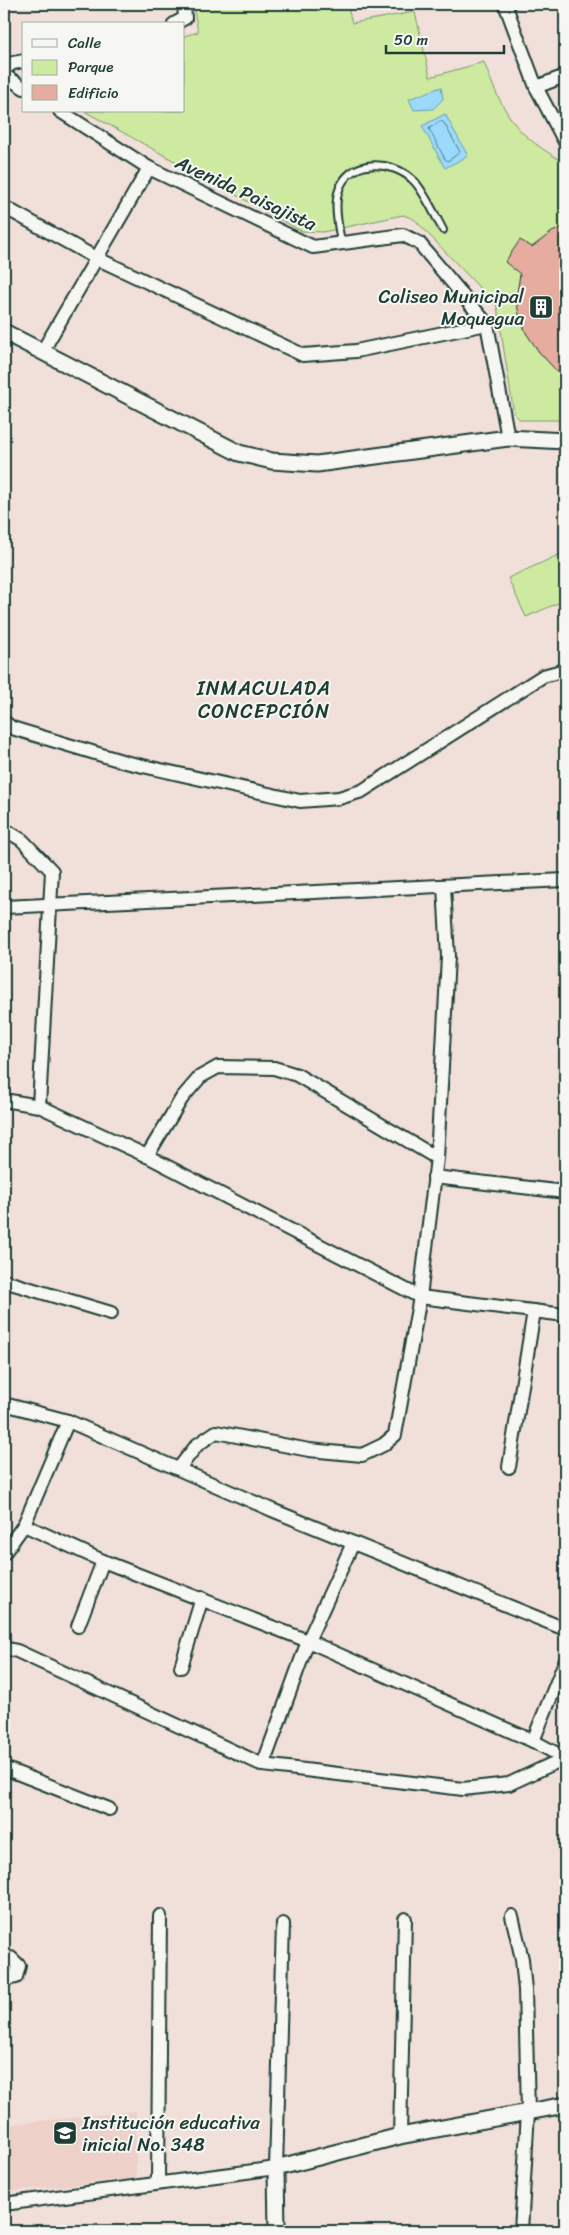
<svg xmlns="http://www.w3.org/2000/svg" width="569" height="2235" font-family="Sriracha,sans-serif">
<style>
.built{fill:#edd0c8}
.green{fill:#ceeaa1;stroke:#76946a}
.water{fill:#9bdafd;stroke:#699bad}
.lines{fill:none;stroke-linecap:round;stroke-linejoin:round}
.shore{stroke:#517c84;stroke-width:1}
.building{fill:#e5ac9f;stroke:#1f3d34}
.service-casing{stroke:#1f3d34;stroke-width:10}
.minor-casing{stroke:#1f3d34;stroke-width:16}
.tertiary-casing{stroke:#1f3d34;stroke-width:19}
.service{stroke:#f6f6f2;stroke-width:6}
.minor{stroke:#f6f6f2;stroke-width:12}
.tertiary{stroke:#f6f6f2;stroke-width:15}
.labels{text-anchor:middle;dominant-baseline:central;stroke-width:4;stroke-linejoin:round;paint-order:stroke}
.street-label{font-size:19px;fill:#1f3d34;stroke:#f6f6f2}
.poi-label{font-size:19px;fill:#1f3d34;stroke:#f6f6f2;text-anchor:end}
.neighbourhood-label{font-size:20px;letter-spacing:1px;fill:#1f3d34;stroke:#f6f6f2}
</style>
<rect width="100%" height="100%" fill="#f1e0d9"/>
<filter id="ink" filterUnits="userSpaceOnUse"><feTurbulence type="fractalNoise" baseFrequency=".02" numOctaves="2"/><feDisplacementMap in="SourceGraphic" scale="10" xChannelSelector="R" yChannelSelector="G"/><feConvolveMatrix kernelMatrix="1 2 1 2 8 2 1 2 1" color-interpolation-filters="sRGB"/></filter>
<g filter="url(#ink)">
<polygon class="built" points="136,2111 136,2178 4,2192 4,2125"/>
<g class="green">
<path d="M193 4H347L352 23 415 12 430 77 484 62C492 85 502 109 518 128 531 143 550 153 565 164V420H521L514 414 497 306 414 219 403 215 323 232 301 231 84 111H184V36L198 32Z"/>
<polygon points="565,552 565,600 526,617 508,578"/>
</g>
<g class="water">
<polygon points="441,87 443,99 433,109 414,110 409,99"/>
<polygon points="445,114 468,156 445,168 422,126"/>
</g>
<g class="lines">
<polygon class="shore" points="441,121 444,123 460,152 448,161 445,159 429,129"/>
</g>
<polygon class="building" points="565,226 565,380 539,352 526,333 519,314 516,300 520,274 505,262 520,240 532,247 552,232"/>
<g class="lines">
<defs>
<path id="service" d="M341 243C339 228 334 209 338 193 347 158 391 159 413 180 423 189 436 217 443 230"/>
<g id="minor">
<polyline points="505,4 536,87 565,142"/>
<polyline points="174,24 185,18 184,4"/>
<polyline points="4,69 13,63 24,61"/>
<polyline points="4,75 24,88"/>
<polyline points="536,87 565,76"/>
<polyline points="60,111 149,168 313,247 403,235 419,243 487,324 508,438"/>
<polyline points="4,207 96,258 303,355 356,351 487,324"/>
<polyline points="42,352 149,168"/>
<polyline points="4,722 12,728 125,762 300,801 339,798 362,791 543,676 565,670"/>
<polyline points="4,829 22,840 52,871 39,1106"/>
<polyline points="4,907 565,880"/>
<polyline points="4,1100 39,1106 147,1156 420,1297 565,1315"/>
<polyline points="147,1156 182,1098 200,1077 218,1067 274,1068 297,1075 437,1158"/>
<polyline points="434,1177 565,1192"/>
<polyline points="4,1281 111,1313"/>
<polyline points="4,1404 68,1421 272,1510 565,1629"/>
<polyline points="509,1467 534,1311"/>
<polyline points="179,1468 197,1445 216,1432 309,1450 362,1455 383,1445 395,1435 420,1297 437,1158 448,957 444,886"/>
<polyline points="24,1525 103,1561 308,1641 533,1741 565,1758"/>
<polyline points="4,1553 24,1525 68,1421"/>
<polyline points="78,1626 103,1561"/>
<polyline points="4,1648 17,1651 263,1765 463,1789 509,1784 565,1758"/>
<polyline points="181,1667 202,1598"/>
<polyline points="533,1741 565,1662"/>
<polyline points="263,1765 308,1641 353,1543"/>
<polyline points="4,1768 109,1809"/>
<polyline points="512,1916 522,1959 525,1990 528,2111 521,2231"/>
<polyline points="4,1958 11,1958 19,1966 16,1977 4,1979"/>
<polyline points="400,2136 405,1919"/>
<polyline points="158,2183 160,1916"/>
<polyline points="4,2204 276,2168 283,1924"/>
</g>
<g id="tertiary">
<polyline points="4,332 239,453 272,461 317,464 508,438 565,441"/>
<polyline points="277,2231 276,2168 400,2136 565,2105"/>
</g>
</defs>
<use href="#service" class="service-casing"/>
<use href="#minor" class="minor-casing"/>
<use href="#tertiary" class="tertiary-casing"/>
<use href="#service" class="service"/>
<use href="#minor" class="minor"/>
<use href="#tertiary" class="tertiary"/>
</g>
</g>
<defs>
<symbol id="building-square" viewBox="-11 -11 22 22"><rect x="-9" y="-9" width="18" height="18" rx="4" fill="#1f3d34" stroke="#f6f6f2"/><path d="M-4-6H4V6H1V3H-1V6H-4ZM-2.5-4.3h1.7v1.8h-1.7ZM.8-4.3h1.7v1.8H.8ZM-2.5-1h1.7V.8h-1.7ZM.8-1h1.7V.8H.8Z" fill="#fff"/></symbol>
<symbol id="school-square" viewBox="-11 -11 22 22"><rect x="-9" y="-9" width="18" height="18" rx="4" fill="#1f3d34" stroke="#f6f6f2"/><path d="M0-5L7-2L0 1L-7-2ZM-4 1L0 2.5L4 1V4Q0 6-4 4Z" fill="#fff"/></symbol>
</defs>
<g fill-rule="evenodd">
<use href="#building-square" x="527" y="293" width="28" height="28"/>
<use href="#school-square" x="51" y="2119" width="28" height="28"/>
</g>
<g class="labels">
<g class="street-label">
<text transform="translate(246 193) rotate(25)">Avenida Paisajista</text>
</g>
<g class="poi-label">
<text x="524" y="296">Coliseo Municipal<tspan x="524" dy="22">Moquegua</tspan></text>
<text x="82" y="2122" text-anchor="start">Institución educativa<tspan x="82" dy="22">inicial No. 348</tspan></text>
</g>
<g class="neighbourhood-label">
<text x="264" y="688">INMACULADA<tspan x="264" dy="23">CONCEPCIÓN</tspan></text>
</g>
</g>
<rect width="569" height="2235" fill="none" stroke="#f6f6f2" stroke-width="20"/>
<rect x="10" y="10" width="549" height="2215" fill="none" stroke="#1f3d34" stroke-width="2" filter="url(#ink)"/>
<rect x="22" y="22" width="162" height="90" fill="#f6f6f2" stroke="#a0aca6"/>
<rect x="32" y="39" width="25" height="8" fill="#f6f6f2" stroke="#a0aca6"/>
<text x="68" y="48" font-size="15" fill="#1f3d34">Calle</text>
<rect x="32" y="60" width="25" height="15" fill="#ceeaa1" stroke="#a0aca6"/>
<text x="68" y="72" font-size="15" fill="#1f3d34">Parque</text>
<rect x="32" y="85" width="25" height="15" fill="#e5ac9f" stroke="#a0aca6"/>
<text x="68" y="98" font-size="15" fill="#1f3d34">Edificio</text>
<path d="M386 45v8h118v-8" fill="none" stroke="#1f3d34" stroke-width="2.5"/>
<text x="394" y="45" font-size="15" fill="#1f3d34" stroke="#f6f6f2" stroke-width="4" paint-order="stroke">50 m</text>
</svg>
